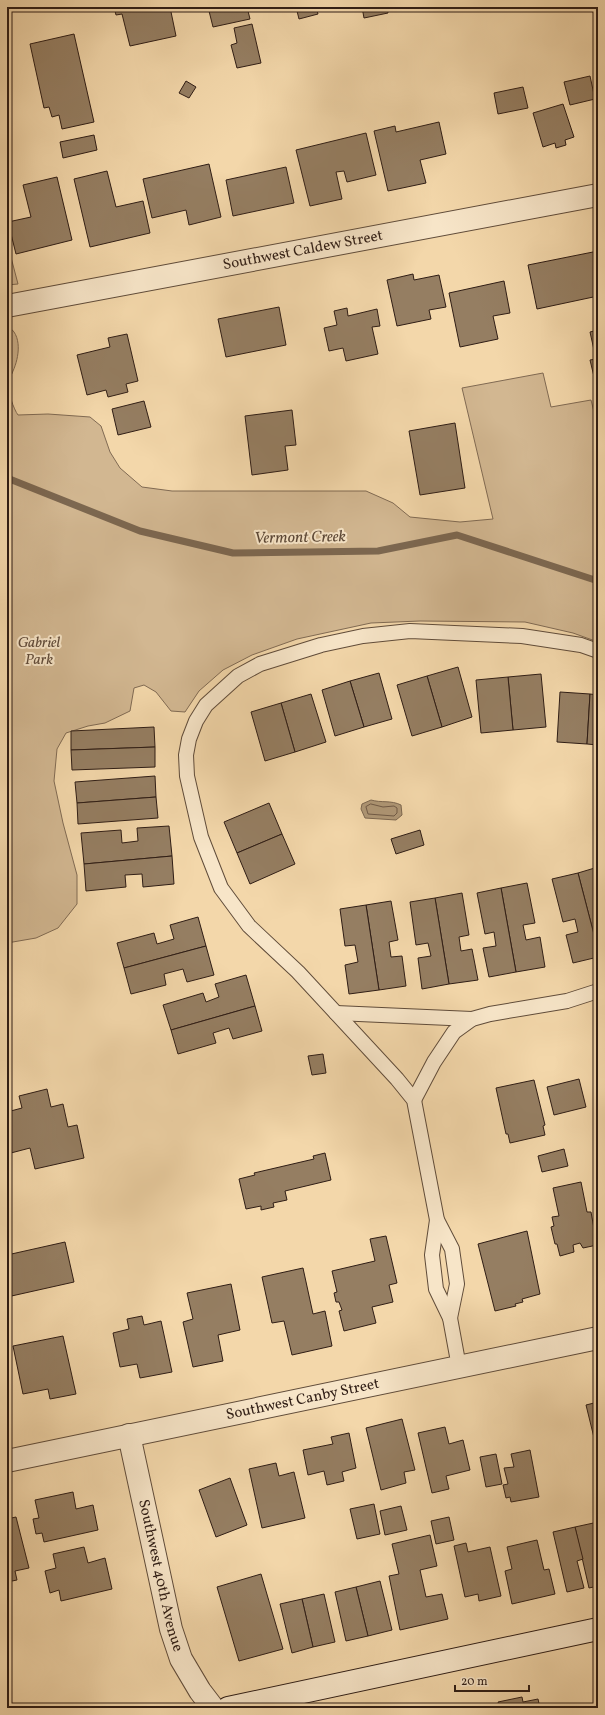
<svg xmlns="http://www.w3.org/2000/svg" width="605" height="1715" font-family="Vollkorn,serif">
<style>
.green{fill:#d2b791;stroke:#806a53}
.water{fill:#b09877;stroke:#7c6750}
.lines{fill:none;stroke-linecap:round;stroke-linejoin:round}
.shore{stroke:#705a46;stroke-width:1}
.stream{stroke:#7c6750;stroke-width:7}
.building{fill:#957e62;stroke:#2f1d15}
.lane-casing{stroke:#604c3a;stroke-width:16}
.street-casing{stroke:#604c3a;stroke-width:24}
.secondary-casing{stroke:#2f1d15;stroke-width:24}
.path{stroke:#2f1d15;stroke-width:2.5;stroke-dasharray:3 2;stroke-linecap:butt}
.lane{stroke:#f7e5c8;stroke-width:14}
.street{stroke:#f7e5c8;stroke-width:22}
.secondary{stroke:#f7e5c8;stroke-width:22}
.labels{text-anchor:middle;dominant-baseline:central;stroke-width:4;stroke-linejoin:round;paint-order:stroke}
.street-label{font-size:15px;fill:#2f1d15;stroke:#f7e5c8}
.park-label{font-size:15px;font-style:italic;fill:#604b3a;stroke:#f7e5c8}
.water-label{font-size:16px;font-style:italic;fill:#5c4837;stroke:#f7e5c8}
</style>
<rect width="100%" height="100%" fill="#f3d7aa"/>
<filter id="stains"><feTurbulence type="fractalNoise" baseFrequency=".005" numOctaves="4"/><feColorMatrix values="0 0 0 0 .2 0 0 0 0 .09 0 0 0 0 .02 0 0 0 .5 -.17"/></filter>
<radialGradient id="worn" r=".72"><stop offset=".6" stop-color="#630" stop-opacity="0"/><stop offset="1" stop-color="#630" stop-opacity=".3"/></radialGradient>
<g class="green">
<polygon points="7,242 18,284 7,285"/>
<path d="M7 326C23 334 19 358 13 371 12 375 8 379 8 383 7 390 14 410 18 415L48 414 90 417 101 426 110 452 120 468 142 487 172 491H366L393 503 410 517 460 522 493 519 462 388 543 373 551 407 591 400 598 428V642L573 633 525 622 420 621 371 623 297 639 252 655 223 670 199 691 185 712 171 711 156 692 144 685 134 688 130 711 105 723 88 726 66 733 57 749 54 781 63 823 77 875V904L58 928 36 938 7 943Z"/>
</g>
<path class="water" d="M371 800C381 803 391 800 401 805L402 815 396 820 365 818 361 809 362 804Z"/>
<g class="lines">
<polygon class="shore" points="371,804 383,807 394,806 397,808 397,813 394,816 368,814 366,807"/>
<polyline class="stream" points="7,478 140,531 233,553 378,551 457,535 598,581"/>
</g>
<g class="building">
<polygon points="114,7 170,7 176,36 130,46 122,14 116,15"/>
<polygon points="208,7 247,7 250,19 213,27"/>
<polygon points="296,7 316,7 318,14 299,19"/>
<polygon points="362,7 387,7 388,13 364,18"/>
<polygon points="252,24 261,63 237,68 231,45 237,43 234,28"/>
<polygon points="74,34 94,122 62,129 59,115 52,117 49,107 44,108 30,44"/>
<polygon points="590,76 595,99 570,105 564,82"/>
<polygon points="186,81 196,87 189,98 179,93"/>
<polygon points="523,87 528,108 498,114 494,93"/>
<polygon points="563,104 574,137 565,140 566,145 556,148 555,143 543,147 533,113"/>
<polygon points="439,122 446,154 420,160 426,183 388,191 374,131 395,126 396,132"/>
<polygon points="366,133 376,175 347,182 344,171 336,172 342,199 310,206 296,150"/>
<polygon points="94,135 97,150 63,158 60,142"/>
<polygon points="209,164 221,217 189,225 186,210 152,218 143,179"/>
<polygon points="286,167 294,203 233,216 226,180"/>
<polygon points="107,171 116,207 143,201 150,233 90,247 74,179"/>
<polygon points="57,177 72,240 16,254 8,222 31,217 23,185"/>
<polygon points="598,251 598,296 537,309 528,265"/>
<polygon points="413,274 414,280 439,275 446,307 429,310 431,319 397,326 387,280"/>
<polygon points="504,281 510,313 493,316 498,339 460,347 449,293"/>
<polygon points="279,307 286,345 226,357 218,319"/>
<polygon points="347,308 348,316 377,309 380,326 372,327 378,354 346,361 343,348 329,351 324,328 337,325 334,311"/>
<polygon points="598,330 598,388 597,389 590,360 596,359 590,332"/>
<polygon points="127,334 138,381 126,384 128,392 108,397 106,390 87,395 77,355 110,347 108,338"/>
<polygon points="144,401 151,427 118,435 112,409"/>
<polygon points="292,410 296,445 285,446 288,470 252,475 245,416"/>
<polygon points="455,423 465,488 420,495 409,431"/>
<polygon points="458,667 472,717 442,727 427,676"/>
<polygon points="379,673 392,719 364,727 350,681"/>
<polygon points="541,674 546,727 513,730 508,677"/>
<polygon points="427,676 442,727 412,736 397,685"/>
<polygon points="508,677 513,730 481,733 476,680"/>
<polygon points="350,681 364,727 335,736 322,690"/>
<polygon points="560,692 590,694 587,744 557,742"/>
<polygon points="311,694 326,742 295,752 281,703"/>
<polygon points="590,694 598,695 598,745 587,744"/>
<polygon points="281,703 295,752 265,761 251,712"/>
<polygon points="154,727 155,747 71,750 71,731"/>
<polygon points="155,747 155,767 72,770 71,750"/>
<polygon points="155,776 156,797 77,803 75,782"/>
<polygon points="156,797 158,818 78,824 77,803"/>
<polygon points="269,803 282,834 237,853 224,822"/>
<polygon points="169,826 172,856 84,864 81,833 121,830 122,843 138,841 137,828"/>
<polygon points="420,830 424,845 396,854 391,839"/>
<polygon points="282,834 295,864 250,884 237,853"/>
<polygon points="172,856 174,884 143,887 142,874 125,875 126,887 86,891 84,864"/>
<polygon points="598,867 598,950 578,873"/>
<polygon points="578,873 598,950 598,957 573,963 566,935 578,932 575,919 563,922 552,879"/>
<polygon points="527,883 535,923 523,925 526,940 540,937 545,967 516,972 501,888"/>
<polygon points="501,888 516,972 489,977 483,948 496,946 494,932 485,934 477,893"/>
<polygon points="462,893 469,935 459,937 461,951 472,949 478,980 449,984 435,898"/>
<polygon points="435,898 449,984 422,989 418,958 431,956 428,943 416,945 410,902"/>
<polygon points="391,901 398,940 389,942 391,957 402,956 406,986 379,990 366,905"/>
<polygon points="366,905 379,990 349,994 345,965 358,962 355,945 345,946 340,909"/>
<polygon points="198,917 206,946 124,968 117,943 154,933 157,944 174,939 170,925"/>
<polygon points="206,946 214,975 187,982 183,969 164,974 166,985 131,994 124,968"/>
<polygon points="246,975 255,1006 171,1030 163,1005 203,993 206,1002 219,997 215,984"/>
<polygon points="255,1006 262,1031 233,1039 229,1028 213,1033 216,1043 178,1054 171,1030"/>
<polygon points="323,1054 326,1073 312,1075 308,1056"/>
<polygon points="579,1079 586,1107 554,1115 547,1087"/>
<polygon points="534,1080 545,1125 543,1126 545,1135 510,1143 508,1134 506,1134 496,1088"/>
<polygon points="47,1089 51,1107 63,1104 68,1127 77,1125 84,1158 35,1169 30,1148 7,1154 7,1112 22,1108 19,1096"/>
<polygon points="564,1149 568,1166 542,1172 538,1156"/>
<polygon points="325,1153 331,1180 285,1191 287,1200 273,1203 274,1207 261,1210 261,1206 246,1209 239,1179 255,1175 254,1173 314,1159 313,1156"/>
<polygon points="581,1182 587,1212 591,1212 597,1245 583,1248 580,1243 573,1245 574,1252 560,1256 557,1244 555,1244 551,1227 554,1226 552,1217 559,1216 553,1188"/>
<polygon points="527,1231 540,1294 522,1299 523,1302 515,1304 516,1306 495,1311 478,1244"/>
<polygon points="386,1236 397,1283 389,1285 393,1302 372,1307 376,1323 344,1331 339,1311 342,1310 339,1302 336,1302 334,1293 337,1292 332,1271 375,1261 370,1239"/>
<polygon points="65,1242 74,1282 7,1297 7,1255"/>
<polygon points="303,1268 313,1314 325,1311 332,1346 292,1355 284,1321 272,1323 262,1277"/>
<polygon points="231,1284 240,1330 218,1335 223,1361 193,1367 183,1322 193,1319 187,1293"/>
<polygon points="142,1316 144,1325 161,1321 172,1372 140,1378 137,1364 120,1367 113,1333 129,1329 127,1319"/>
<polygon points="63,1336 76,1394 50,1399 48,1389 23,1394 13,1346"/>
<polygon points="598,1402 598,1454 586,1405"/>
<polygon points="402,1419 415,1470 404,1472 406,1483 381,1490 366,1428"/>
<polygon points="445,1427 449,1444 463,1440 470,1470 446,1476 449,1489 432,1493 418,1433"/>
<polygon points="349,1433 356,1468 342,1472 344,1481 327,1485 324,1471 308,1475 303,1450 333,1444 331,1437"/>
<polygon points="530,1450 539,1497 511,1502 510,1497 506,1498 503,1485 508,1484 504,1468 514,1467 511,1454"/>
<polygon points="496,1454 502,1484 486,1487 480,1457"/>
<polygon points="276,1463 279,1476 294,1472 305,1518 262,1528 249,1469"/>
<polygon points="230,1478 247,1525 216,1537 199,1490"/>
<polygon points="73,1492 76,1509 93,1505 98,1530 44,1542 42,1533 36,1534 33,1519 39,1518 35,1500"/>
<polygon points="374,1504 380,1534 357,1539 350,1509"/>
<polygon points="401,1506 407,1530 385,1535 380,1511"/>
<polygon points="16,1517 29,1568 15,1571 17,1580 7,1582 7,1519"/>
<polygon points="449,1517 454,1540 436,1544 431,1521"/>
<polygon points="598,1522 598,1586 589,1588 575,1527"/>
<polygon points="575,1527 583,1559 577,1561 584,1588 567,1592 553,1532"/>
<polygon points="430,1535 437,1566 420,1570 426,1597 442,1594 448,1619 400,1630 389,1576 399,1574 392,1544"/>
<polygon points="537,1540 544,1570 549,1569 555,1594 512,1604 505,1571 512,1569 507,1547"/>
<polygon points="466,1543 468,1552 490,1547 501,1596 479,1601 478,1594 465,1597 454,1546"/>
<polygon points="84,1547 88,1563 105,1558 112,1589 61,1601 59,1590 50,1593 45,1571 56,1568 53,1554"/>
<polygon points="261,1574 283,1649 239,1661 217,1587"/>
<polygon points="380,1581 392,1630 368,1636 356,1587"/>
<polygon points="356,1587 368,1636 346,1641 335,1592"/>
<polygon points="324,1594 335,1642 313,1647 302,1599"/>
<polygon points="302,1599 313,1647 292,1653 280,1604"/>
<polygon points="522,1697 523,1702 538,1699 540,1708 500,1708 498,1702"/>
</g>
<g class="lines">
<defs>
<g id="lane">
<polyline points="336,1013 472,1019"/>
<polyline points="414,1100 434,1062 454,1032 472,1019 490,1014 567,1001 598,991"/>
<polyline points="437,1220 432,1255 436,1289 450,1318 459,1367"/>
<polyline points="450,1318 457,1284 452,1249 437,1220 414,1100 397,1079 298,972 249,926 221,888 201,837 187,776 186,755 189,739 196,721 206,705 238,676 260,664 321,645 363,636 410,631 522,636 581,645 598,651"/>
</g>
<g id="street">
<path id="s1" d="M7 306 598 195"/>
<path id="s2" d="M129 1435 171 1629 181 1659 200 1691 213 1708"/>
<path id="s3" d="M7 1461 598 1338"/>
</g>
<polyline id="secondary" points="228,1708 598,1629"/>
</defs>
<use href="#lane" class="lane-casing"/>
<use href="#street" class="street-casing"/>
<use href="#secondary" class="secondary-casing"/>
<polyline class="path" points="592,7 595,15 598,44"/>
<use href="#lane" class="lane"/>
<use href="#street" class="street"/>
<use href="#secondary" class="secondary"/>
</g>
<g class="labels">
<g class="street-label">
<text stroke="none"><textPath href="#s1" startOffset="301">Southwest Caldew Street</textPath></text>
<text stroke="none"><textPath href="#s3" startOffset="302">Southwest Canby Street</textPath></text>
<text stroke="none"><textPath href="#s2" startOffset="144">Southwest 40th Avenue</textPath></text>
</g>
<g class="park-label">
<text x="39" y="643">Gabriel<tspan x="39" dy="17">Park</tspan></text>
</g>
<g class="water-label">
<text transform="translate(300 538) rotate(-1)">Vermont Creek</text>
</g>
</g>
<rect width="605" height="1715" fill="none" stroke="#f3d7aa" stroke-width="24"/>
<rect x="8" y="8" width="589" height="1699" fill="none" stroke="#2f1d15" stroke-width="2"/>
<rect x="12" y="12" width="581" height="1691" fill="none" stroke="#2f1d15"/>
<path d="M455 1685v6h74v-6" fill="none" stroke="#2f1d15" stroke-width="2"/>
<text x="461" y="1685" font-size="12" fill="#2f1d15" stroke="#f7e5c8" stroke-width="3" paint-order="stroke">20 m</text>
<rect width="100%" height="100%" filter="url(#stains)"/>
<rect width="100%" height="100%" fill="url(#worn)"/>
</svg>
